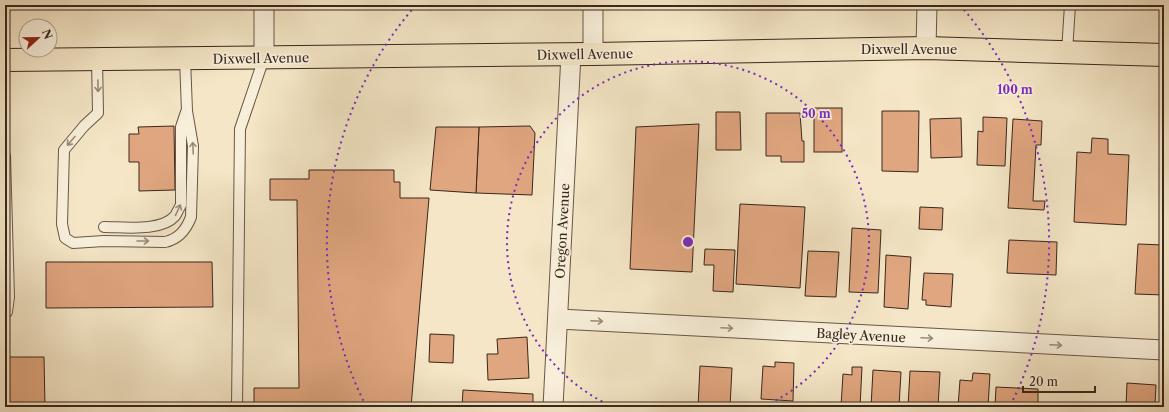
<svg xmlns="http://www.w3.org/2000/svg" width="1169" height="412" font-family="'Libre Caslon Text',serif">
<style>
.building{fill:#e0a67f;stroke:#3a271d}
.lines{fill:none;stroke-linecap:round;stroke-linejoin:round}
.service-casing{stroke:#685747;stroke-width:12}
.minor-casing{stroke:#685747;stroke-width:21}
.primary-casing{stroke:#3a271d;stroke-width:24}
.service{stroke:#f8efda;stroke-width:10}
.minor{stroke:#f8efda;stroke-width:19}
.primary{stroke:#f4e6c6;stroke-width:22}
.oneway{stroke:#998b7c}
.ring{fill:none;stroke:#7b2cbf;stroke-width:2;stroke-dasharray:2 4}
.labels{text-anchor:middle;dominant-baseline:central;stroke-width:3.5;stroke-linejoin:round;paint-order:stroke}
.street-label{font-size:13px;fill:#3a271d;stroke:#f8efda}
.centre{fill:#7b2cbf;stroke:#f8efda;stroke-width:2}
.ring-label{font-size:12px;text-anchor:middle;font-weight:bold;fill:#7b2cbf;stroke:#f8efda;stroke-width:3.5;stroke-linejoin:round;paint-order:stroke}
</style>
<rect width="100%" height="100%" fill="#f4e6c6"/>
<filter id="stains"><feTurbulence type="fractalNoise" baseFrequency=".005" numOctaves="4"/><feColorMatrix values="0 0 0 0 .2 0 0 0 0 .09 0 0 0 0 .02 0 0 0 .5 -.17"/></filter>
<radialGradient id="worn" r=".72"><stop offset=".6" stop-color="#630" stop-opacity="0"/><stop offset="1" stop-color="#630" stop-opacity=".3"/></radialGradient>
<g class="building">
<rect x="814" y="108" width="28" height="44"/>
<polygon points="882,111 919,111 918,172 882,171"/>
<polygon points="716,112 740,112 741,150 716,150"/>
<polygon points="766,113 800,113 802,141 804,141 804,162 781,162 781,156 766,156"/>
<polygon points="983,117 1007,118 1005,166 977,165 978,131 983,132"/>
<polygon points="961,118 962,157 931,158 930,119"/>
<polygon points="1013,119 1042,121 1041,145 1036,145 1033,201 1045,201 1044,210 1008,208"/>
<polygon points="699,124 692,272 630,269 636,127"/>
<polygon points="174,126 175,190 139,191 139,162 129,162 129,134 139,134 138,127"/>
<polygon points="530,126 535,133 532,195 476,193 479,127"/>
<polygon points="436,127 479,127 476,193 430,190"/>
<polygon points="1092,138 1108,139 1108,154 1129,155 1126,225 1074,222 1077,152 1091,153"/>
<polygon points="309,170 394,170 394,182 400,182 400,198 429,198 411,407 254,407 254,388 299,388 297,200 270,200 270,179 309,179"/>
<polygon points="740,204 805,207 800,288 736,284"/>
<polygon points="920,207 943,208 942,230 919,229"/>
<polygon points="852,228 881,230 878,293 849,292"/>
<polygon points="1009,240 1057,242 1056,275 1007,273"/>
<polygon points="1138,244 1164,245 1164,295 1135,294"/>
<polygon points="705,249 735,250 733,292 713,291 714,265 704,265"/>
<polygon points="808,251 839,252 836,297 805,296"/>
<polygon points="886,255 911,257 908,309 884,307"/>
<polygon points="46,262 212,262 213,307 46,308"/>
<polygon points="924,273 953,274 951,307 926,305 926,300 922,300"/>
<polygon points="430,334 454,335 453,363 429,362"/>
<polygon points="527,337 529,378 488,380 487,354 498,354 497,339"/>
<polygon points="5,357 44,357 45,407 5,407"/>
<polygon points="775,362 794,363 793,401 761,399 763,366 775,367"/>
<polygon points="700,366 732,368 730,407 698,407"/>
<polygon points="852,367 862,367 860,407 841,407 843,374 852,375"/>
<polygon points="873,370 901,372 899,407 871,407"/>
<polygon points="910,371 940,372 938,407 908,407"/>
<polygon points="973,373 990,374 988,407 958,407 960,380 972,381"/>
<polygon points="1127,383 1156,385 1155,405 1164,405 1164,407 1126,407"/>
<polygon points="996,387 1038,389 1038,407 995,407"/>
<polygon points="463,390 533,394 533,407 462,407"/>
</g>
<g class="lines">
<defs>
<g id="service">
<polyline points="1067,52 1070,5"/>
<path d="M97 59 98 113 84 126 64 150 62 224 65 238 73 243 104 241 165 242C179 239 186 230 191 217L193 146 187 111 185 59"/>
<polyline points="5,156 9,297 7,312 5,314"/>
<path d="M104 227C124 227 161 232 175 216 177 213 179 208 181 205V127L186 112"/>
<polyline points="237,407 240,129 264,58"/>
</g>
<g id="minor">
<polyline points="264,5 264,58"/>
<polyline points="593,5 593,54"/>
<polyline points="926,48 927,5"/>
<polyline points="558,319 1164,350"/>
<polyline points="553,407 571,54"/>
</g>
<polyline id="primary" points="5,60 593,54 926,48 1164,55"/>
</defs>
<use href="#service" class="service-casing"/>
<use href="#minor" class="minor-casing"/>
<use href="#primary" class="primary-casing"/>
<use href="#service" class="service"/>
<use href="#minor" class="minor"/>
<use href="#primary" class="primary"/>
</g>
<defs><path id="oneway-shaft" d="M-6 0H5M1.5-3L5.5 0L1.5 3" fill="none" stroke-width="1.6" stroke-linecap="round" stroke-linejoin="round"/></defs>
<g class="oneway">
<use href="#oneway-shaft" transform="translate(98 86) rotate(89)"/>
<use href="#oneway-shaft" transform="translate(71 141) rotate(131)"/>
<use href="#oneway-shaft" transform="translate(193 148) rotate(-93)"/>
<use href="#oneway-shaft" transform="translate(178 210) rotate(-65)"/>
<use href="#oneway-shaft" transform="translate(143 241)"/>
<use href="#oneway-shaft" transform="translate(597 321) rotate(3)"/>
<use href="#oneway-shaft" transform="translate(727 328) rotate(3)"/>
<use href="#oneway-shaft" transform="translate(927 338) rotate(3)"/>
<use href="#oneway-shaft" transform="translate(1056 345) rotate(3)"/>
</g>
<g class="ring">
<path d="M613 407A181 181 0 1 1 763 407"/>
<path d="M366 406A361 361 0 0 1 416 5M960 5A361 361 0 0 1 1010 406"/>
</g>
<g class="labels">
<g class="street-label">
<text x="909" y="49">Dixwell Avenue</text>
<text transform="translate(585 54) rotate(-1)">Dixwell Avenue</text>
<text transform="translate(261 58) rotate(-1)">Dixwell Avenue</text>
<text transform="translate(562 231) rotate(-87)">Oregon Avenue</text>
<text transform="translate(861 335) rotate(3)">Bagley Avenue</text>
</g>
</g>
<circle cx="688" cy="242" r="6" class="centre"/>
<g class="ring-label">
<text x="1015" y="94">100 m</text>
<text x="816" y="118">50 m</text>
</g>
<rect width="1169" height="412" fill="none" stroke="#f4e6c6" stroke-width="20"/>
<rect x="6" y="6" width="1157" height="400" fill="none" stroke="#3a271d" stroke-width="2"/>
<rect x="10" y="10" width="1149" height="392" fill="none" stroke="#3a271d"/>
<g transform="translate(38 38) rotate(68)"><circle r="19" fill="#f8efda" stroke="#ac9f8e"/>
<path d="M0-3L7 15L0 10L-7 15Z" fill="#8f2418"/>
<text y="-6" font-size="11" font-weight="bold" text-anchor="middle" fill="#3a271d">N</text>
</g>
<path d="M1023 386v6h72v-6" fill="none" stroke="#3a271d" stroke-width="2"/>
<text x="1029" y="386" font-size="12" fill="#3a271d" stroke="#f8efda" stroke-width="3" paint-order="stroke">20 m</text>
<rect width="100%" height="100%" filter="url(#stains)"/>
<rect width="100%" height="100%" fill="url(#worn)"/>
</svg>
